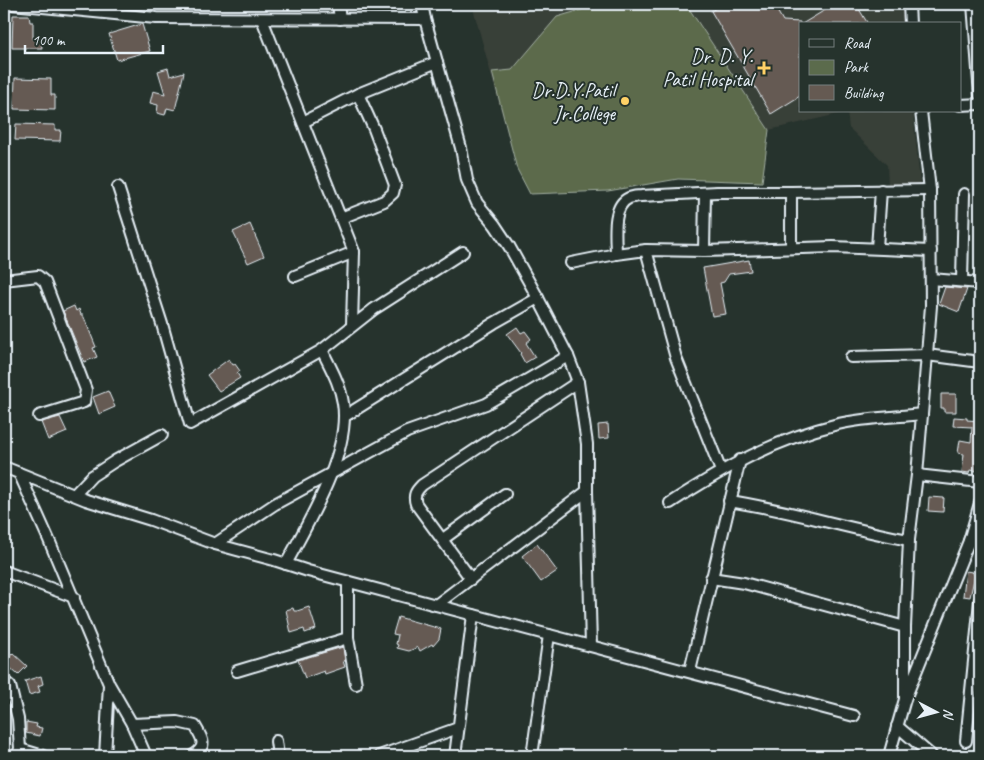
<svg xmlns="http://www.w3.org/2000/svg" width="984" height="760" font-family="Caveat,sans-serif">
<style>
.built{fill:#393f38}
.green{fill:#5b6b4c;stroke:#a2aea2}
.building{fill:#655a52;stroke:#e8f1f8}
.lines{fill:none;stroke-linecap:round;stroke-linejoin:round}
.minor-casing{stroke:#e8f1f8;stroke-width:14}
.minor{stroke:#26332d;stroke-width:10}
.poi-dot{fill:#ffd166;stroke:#26332d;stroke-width:2}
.labels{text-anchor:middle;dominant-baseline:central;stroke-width:4;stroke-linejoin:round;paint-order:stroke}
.poi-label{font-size:20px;fill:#e8f1f8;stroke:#26332d;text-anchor:end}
</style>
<rect width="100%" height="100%" fill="#26332d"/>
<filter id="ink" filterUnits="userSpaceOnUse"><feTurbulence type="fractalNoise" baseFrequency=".02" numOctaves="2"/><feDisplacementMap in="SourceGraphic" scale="10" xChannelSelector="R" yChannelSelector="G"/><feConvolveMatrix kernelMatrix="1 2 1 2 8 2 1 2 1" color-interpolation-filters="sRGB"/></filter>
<g filter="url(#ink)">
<polygon class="built" points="478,4 903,4 905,24 800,24 800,111 913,111 920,183 888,185 887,165 849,128 847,112 769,130 762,182 678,179 608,191 530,194 517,169 473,8"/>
<polygon class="green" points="601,4 686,4 769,130 762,182 678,179 608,191 530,194 517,169 492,72 512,70 557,17"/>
<g class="building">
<polygon points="723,4 773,4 783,21 800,22 800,96 771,114 711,11"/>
<polygon points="835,4 856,4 868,24 802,24"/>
<polygon points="13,15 29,15 30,22 33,22 33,39 41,39 42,48 12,48"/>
<polygon points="142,24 150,51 117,60 109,34"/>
<polygon points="168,68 170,76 184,72 175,110 167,108 165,115 157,113 158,105 150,103 153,91 165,94 158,71"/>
<polygon points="15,78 51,79 51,95 55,95 55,110 14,109"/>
<polygon points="16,124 55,125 55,130 61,130 60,141 15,140"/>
<polygon points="250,224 264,256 248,263 233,232"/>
<polygon points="749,260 751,271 729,274 724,282 720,283 726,314 712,316 703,268"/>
<polygon points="945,287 967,289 959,312 939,304"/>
<polygon points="74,306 76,311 79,309 81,315 83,315 96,347 93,348 97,357 84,362 63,311"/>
<polygon points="517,327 521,333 525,331 531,339 526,343 535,357 525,363 520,354 521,353 507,334"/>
<polygon points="229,359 233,365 235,364 240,371 237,373 240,378 219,391 207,375"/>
<polygon points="108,391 115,407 99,414 93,397"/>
<polygon points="941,394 956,394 956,412 944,412 944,408 941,408"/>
<polygon points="60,417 67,432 48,440 41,422"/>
<polygon points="954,417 967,418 967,420 980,421 980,438 976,471 970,470 969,473 962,472 964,454 958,453 960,440 971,442 972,427 953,426"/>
<polygon points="608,424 609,438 599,439 598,425"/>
<polygon points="929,497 944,498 943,512 928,511"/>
<polygon points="537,544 557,571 541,582 522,556"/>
<polygon points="966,571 972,572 975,575 970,597 963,596"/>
<polygon points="309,607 316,629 305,633 304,629 291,633 286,610 293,608 294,611 297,611"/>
<polygon points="398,617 441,629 439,639 433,646 432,644 420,651 418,647 409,651 397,648 398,645 396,644 398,635 393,634"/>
<polygon points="343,647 345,661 343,661 345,667 325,674 324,671 305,678 298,660"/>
<polygon points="13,653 27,666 18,675 4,662"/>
<polygon points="41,676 43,684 38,686 40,692 29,695 25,681"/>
<polygon points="26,722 37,724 36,727 42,728 40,736 26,733"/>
</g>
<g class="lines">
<defs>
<g id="minor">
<polyline points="12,4 156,18 425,19"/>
<polyline points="338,4 340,19"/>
<polyline points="422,4 425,19 461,148 467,180 477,203 495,225 509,246 538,298 568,356 578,382 587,444 587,491 436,605"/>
<polyline points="909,4 910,24"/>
<polyline points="973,4 980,96"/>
<polyline points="262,19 354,252 352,325"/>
<polyline points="960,105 980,104"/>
<polyline points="303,122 358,94 437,62"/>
<polyline points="118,187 162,324 190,424 322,350 374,309 463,252"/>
<polyline points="791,192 930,190"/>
<polyline points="341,218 384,201 393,193 395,185 374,129 358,94"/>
<polyline points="877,248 881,190"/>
<polyline points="646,250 676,358 721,471"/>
<polyline points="704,251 705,193"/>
<path d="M616 254C616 238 611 206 629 198 632 197 637 196 641 196L717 192H791V247"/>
<polyline points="571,263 616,254 646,250 704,251 833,247 931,251"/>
<polyline points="295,276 354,252"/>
<polyline points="931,279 980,283"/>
<polyline points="4,280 38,276 45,282 86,390 84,402 39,416"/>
<polyline points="962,281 964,194"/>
<polyline points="851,357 927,355 980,362"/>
<polyline points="345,416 494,323 538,298"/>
<polyline points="4,467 86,500 151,520 215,544 274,560 308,571 854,716"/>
<polyline points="19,473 49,540 109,684 132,724 146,756"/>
<polyline points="917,475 980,482"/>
<polyline points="587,491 591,646"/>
<polyline points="74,495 92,476 115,461 162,435"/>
<path d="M729 501C790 510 848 529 909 540"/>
<path d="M670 503C726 467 773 440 838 424 863 418 895 417 922 414"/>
<polyline points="443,539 505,494"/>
<polyline points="969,541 980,542"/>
<polyline points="215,544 275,504 407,432 486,404 568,356"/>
<path d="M286 564C309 521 351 452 343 403 340 383 330 367 322 350"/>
<polyline points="4,571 74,597"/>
<polyline points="711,578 744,583 905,627"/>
<path d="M471 579 416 504C413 495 416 491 422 485L578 382"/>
<polyline points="348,582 348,638 356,684"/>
<polyline points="237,671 348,638"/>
<polyline points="690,671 740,460"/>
<polyline points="4,681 10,686 18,719 20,749 17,756"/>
<polyline points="905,699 905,627 909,540 917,475 931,306 930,190 921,111"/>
<path d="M132 724 177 722 195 726C203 739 208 747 192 756"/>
<polyline points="897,726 932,756"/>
<polyline points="276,741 278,756"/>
<polyline points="966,741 980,601"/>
<polyline points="20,749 43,756"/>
<polyline points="105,756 109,685"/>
<polyline points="379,756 458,728"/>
<polyline points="455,756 473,615"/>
<polyline points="532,756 549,635"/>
<polyline points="889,756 905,699 969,541 980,503"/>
</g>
</defs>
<use href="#minor" class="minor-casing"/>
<use href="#minor" class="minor"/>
</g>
</g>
<g class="poi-dot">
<path d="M761.5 60.5h5v5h5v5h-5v5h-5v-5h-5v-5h5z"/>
<circle cx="625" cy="101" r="5"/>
</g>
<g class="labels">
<g class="poi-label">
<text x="753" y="56">Dr. D. Y.<tspan x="753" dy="23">Patil Hospital</tspan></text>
<text x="615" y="90">Dr.D.Y.Patil<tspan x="615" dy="23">Jr.College</tspan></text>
</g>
</g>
<rect width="984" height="760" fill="none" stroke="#26332d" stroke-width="20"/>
<rect x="10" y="10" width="964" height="740" fill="none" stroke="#e8f1f8" stroke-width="2" filter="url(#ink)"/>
<rect x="799" y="22" width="162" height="90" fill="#26332d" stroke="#747f7e"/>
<rect x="809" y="39" width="25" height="8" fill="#26332d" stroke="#747f7e"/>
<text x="844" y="48" font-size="15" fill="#e8f1f8">Road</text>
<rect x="809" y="60" width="25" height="15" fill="#5b6b4c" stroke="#747f7e"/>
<text x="844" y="72" font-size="15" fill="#e8f1f8">Park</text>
<rect x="809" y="85" width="25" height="15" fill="#655a52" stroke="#747f7e"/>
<text x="844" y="98" font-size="15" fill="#e8f1f8">Building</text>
<g transform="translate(936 712) rotate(96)" stroke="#26332d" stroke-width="4" paint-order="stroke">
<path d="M0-4L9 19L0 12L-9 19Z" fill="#e8f1f8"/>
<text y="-8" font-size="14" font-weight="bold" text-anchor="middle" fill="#e8f1f8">N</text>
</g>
<path d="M25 45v8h138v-8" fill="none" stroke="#e8f1f8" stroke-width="2.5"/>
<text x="32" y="45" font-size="15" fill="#e8f1f8" stroke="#26332d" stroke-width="4" paint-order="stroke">100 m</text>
</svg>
